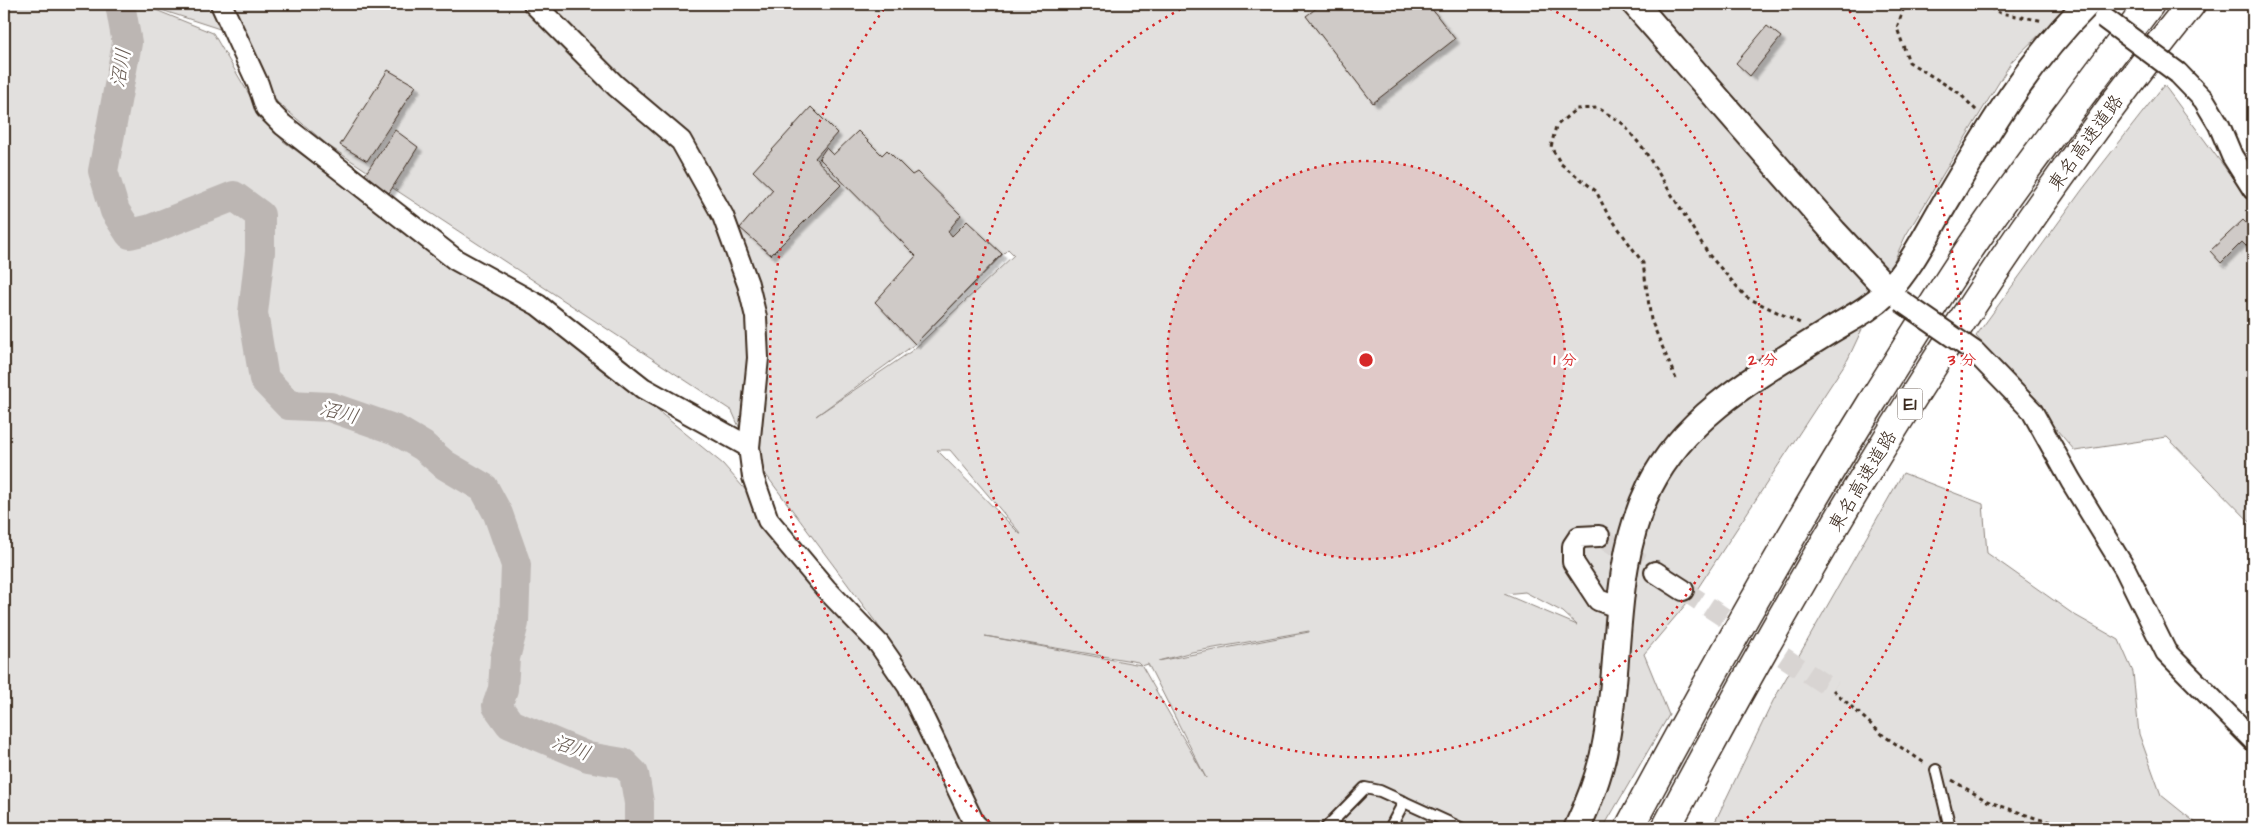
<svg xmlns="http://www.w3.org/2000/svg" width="2257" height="832" font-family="'Architects Daughter','Klee One',sans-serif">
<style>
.green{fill:#e2e0de;stroke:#8e857e;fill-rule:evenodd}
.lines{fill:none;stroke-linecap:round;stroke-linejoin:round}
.river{stroke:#bcb6b3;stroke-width:30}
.building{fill:#cfcac7;stroke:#3b2a1e;filter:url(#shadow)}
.minor-tunnel{stroke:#d8d4d2;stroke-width:20;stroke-dasharray:20 10;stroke-linecap:butt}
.service-casing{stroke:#3b2a1e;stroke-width:14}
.minor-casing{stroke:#3b2a1e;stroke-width:24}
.tertiary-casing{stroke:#3b2a1e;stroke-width:29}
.motorway-casing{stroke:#3b2a1e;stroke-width:31}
.path{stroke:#3b2a1e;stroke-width:3;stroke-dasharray:4 4;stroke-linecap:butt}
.service{stroke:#fff;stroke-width:10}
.minor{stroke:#fff;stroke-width:20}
.tertiary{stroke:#fff;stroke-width:25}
.motorway{stroke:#fff;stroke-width:28}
.minor-bridge-casing{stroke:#3b2a1e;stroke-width:24;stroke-linecap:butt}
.minor-bridge{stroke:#fff;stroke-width:20}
.ring{fill:none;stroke:#d62828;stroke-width:2.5;stroke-dasharray:2.5 5}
.labels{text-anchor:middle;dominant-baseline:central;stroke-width:5;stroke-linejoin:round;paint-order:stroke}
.shield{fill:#fff;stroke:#766a62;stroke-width:1}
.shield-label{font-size:18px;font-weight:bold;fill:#3b2a1e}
.street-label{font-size:19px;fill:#3b2a1e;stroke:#fff}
.water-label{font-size:20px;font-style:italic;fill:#685b52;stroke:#fff}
.centre{fill:#d62828;stroke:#fff;stroke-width:2.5}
.ring-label{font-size:15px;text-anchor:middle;font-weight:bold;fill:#d62828;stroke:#fff;stroke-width:5;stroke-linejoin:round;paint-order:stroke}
</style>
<defs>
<filter id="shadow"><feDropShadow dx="4.5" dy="4.5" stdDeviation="1" flood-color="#0004"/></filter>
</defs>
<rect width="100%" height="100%" fill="#fff"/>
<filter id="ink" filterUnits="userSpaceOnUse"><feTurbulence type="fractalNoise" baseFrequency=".02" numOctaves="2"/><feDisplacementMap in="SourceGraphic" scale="10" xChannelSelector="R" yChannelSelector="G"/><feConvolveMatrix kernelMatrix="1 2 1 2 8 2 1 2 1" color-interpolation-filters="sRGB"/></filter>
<g filter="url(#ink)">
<g class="green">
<path d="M4 4H141L213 33 260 113 283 141 458 269 544 318 723 464 879 644 889 640 752 456 732 411 329 146 277 102 232 33 143 4H2071L2012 61 1906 235 1848 359 1692 597 1644 654 1669 715 1603 828H4ZM1008 249 1014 255 913 350 816 416 915 344ZM937 450H950L1021 534H1020ZM1525 592 1563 612 1577 625 1504 594ZM1309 631V632L1158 661 1192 652ZM985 636 1138 662 1141 665ZM1148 664 1206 778 1142 666Z"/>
<polygon points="2164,85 2245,195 2253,203 2253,525 2167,437 2075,451 1976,336 2082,190"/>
<polygon points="1903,473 1983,504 1987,553 2073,614 2119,640 2133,672 2139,734 2161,795 2202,828 1712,828 1773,701"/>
</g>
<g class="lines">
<polyline class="river" points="120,4 127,43 103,171 115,211 130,234 151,229 234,196 260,215 260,252 253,313 264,379 289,405 330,407 396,430 423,446 445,465 484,488 498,514 516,565 514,623 505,658 503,689 497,706 510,724 588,757 623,763 634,774 639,803 639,828"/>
</g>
<g class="building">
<polygon points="1322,4 1428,4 1455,39 1373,103 1306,16"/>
<polygon points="1767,26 1781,37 1750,76 1736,63"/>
<polygon points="388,70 416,86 367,161 340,145"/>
<polygon points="811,107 837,133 815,158 841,185 771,255 740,228 773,190 753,171"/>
<polygon points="395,130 418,147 389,193 364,176"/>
<polygon points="858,131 882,155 887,150 912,175 917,172 961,215 948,231 952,236 967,221 1002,254 915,344 875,302 916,256 819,158 826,148 833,155"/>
<polygon points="2243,220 2253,230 2253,239 2246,246 2242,242 2221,263 2210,251"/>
</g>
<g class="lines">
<g class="minor-tunnel">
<polyline points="1599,536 1655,572"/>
<polyline points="1683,590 1833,690"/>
</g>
<defs>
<g id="service">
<polyline points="1936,770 1950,828"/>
<polyline points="1326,828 1365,788 1380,791 1461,828"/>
<polyline points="1390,828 1404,802"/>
</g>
<g id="minor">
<polyline points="221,4 258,84 266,108 283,125 456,260 538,305 643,388 749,447"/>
<polyline points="534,4 616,86 681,141 723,216 748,284 756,317 758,358 749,447 753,477 768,520 826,589 879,644 908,686 974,823 979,828"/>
<polyline points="2178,73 2204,100 2219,125 2232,156 2253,189"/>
<polyline points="1975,352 2032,411 2071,481 2125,569 2166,652 2253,740"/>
<polyline points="1599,536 1579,537 1573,546 1573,562 1598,600 1620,608"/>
<polyline points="1655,572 1683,590"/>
</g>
<g id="tertiary">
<polyline points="1635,4 1834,232 1888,290"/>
<path d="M1577 828C1590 800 1601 772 1606 741 1622 657 1611 565 1650 486 1687 413 1761 374 1828 332 1849 319 1869 310 1887 292 1912 266 1929 229 1948 198 1989 129 2029 61 2087 4"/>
</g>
<g id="motorway">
<path d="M1629 828C1706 684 1786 541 1872 402 1909 344 1944 285 1984 228 2037 152 2094 78 2150 4"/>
<path d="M1666 828C1818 541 1987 258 2191 4"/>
</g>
</defs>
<use href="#service" class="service-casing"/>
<use href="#minor" class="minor-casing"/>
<use href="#tertiary" class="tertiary-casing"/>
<use href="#motorway" class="motorway-casing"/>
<g class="path">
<polyline points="1911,4 1903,10 1897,28 1909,62 1959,93 1978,112"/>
<polyline points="1983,4 2000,13 2044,21"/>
<polyline points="1676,379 1651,320 1643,263 1606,211 1596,191 1561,164 1551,147 1556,126 1576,109 1598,108 1622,123 1643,148 1709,255 1746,297 1802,324"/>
<polyline points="1833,690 1884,736 1926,764"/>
<polyline points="1952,780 1987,801 2038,819 2079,828"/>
</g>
<use href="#service" class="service"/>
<use href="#minor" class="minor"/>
<use href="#tertiary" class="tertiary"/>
<use href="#motorway" class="motorway"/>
<defs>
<g id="minor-bridge">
<polyline points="2104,18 2178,73"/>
<polyline points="1901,301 1975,352"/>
</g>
</defs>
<use href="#minor-bridge" class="minor-bridge-casing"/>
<use href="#minor-bridge" class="minor-bridge"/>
</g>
</g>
<circle cx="1366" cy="360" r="199" fill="#d62828" fill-opacity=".12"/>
<g class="ring">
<circle cx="1366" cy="360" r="199"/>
<path d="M1543 5A397 397 0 1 1 1189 5"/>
<path d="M995 826A596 596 0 0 1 887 5M1845 5A596 596 0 0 1 1737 826"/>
</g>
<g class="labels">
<rect class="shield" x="1897.5" y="388.5" width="25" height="31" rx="4"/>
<g class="shield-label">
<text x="1910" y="404">E1</text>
</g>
<g class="street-label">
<text transform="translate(2086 143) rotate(-54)">東名高速道路</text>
<text transform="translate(1863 481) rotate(-59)">東名高速道路</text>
</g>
<g class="water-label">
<text transform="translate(121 68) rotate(-81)">沼川</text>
<text transform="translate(339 413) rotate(14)">沼川</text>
<text transform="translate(571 748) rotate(20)">沼川</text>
</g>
</g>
<circle cx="1366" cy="360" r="8" class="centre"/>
<g class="ring-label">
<text x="1565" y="365">1 分</text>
<text x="1763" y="365">2 分</text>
<text x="1962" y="365">3 分</text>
</g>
<rect width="2257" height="832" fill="none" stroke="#fff" stroke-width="20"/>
<rect x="10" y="10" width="2237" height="812" fill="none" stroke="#3b2a1e" stroke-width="2" filter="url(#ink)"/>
</svg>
